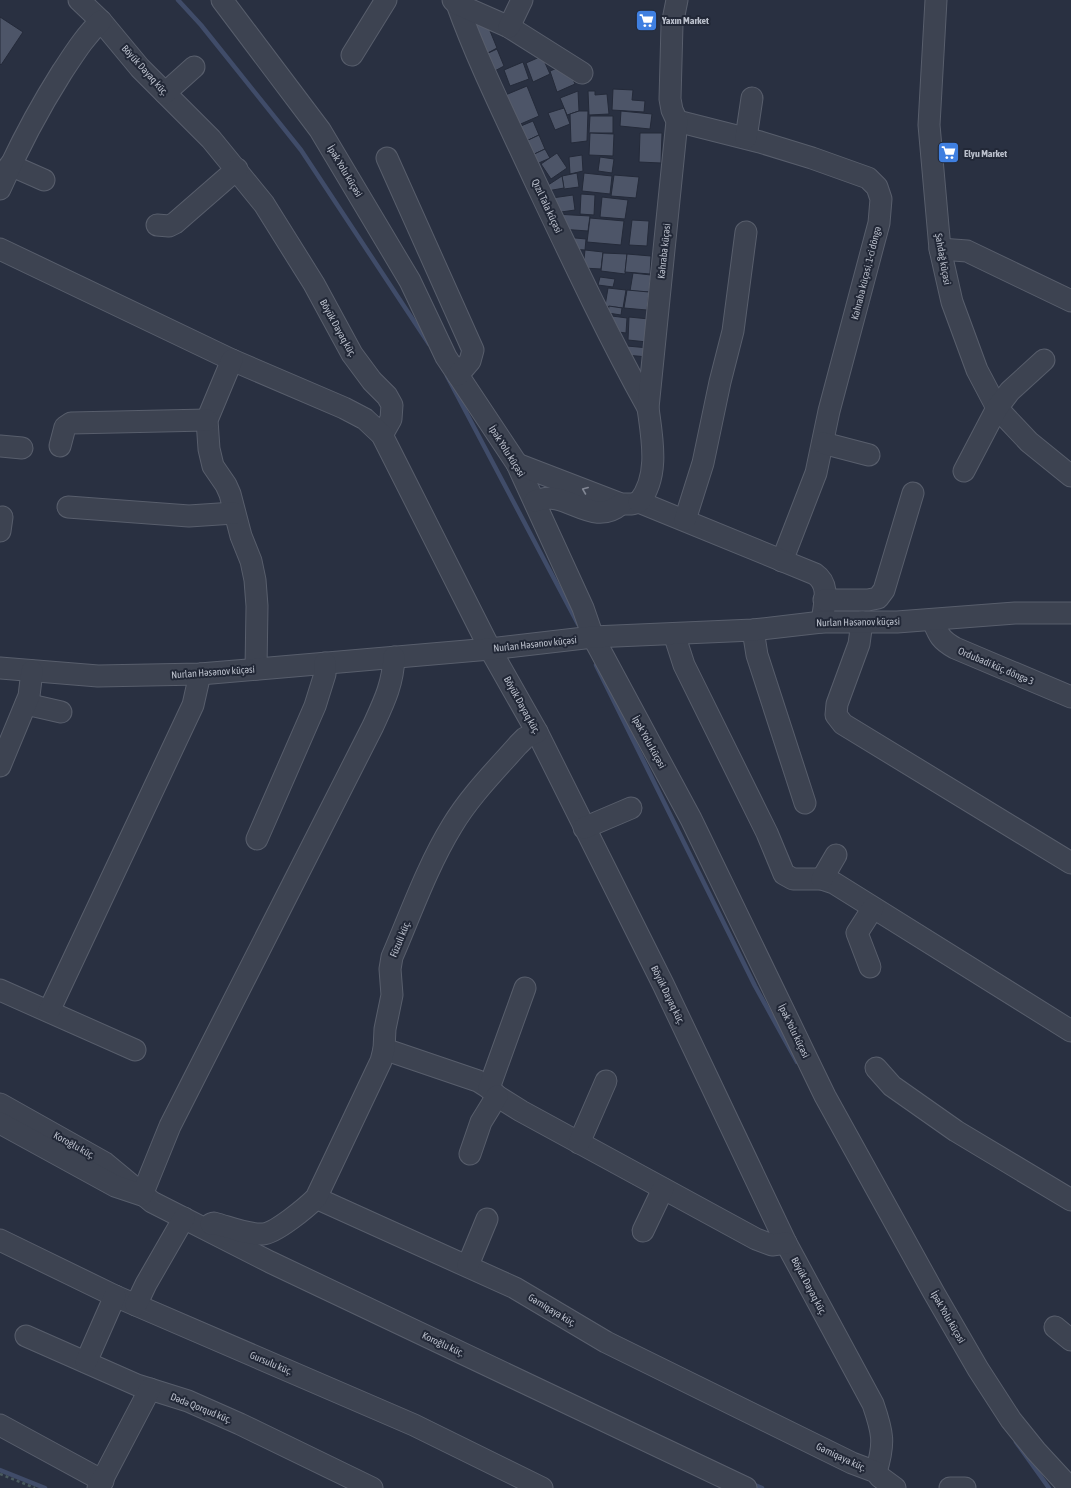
<svg xmlns="http://www.w3.org/2000/svg" width="1071" height="1488" font-family="'Asap Condensed',sans-serif">
<style>
.lines{fill:none;stroke-linecap:round;stroke-linejoin:round}
.stream{stroke:#404c69;stroke-width:4.5}
.building{fill:#4d5568;stroke:#242a39}
.minor-casing{stroke:#585e6c;stroke-width:23}
.path{stroke:#495a5f;stroke-width:2.5;stroke-dasharray:3 3;stroke-linecap:butt}
.minor{stroke:#3d4351;stroke-width:21}
.oneway{stroke:#828794}
.labels{text-anchor:middle;dominant-baseline:central;stroke-width:4;stroke-linejoin:round;paint-order:stroke}
.poi-label{font-size:10px;font-weight:bold;fill:#babfcb;stroke:#222837;text-anchor:start}
.street-label{font-size:10px;fill:#babfcb;stroke:#222837}
</style>
<rect width="100%" height="100%" fill="#293041"/>
<g class="lines">
<g class="stream">
<polyline points="178,0 201,25 301,150 429,344"/>
<polyline points="447,376 578,624"/>
<polyline points="596,665 755,986 797,1062"/>
<polyline points="1016,1442 1049,1488"/>
<polyline points="0,1470 45,1488"/>
<polyline points="750,1483 762,1488"/>
</g>
</g>
<g class="building">
<polygon points="0,17 23,32 1,65 0,64"/>
<polygon points="486,21 497,48 484,55 471,27"/>
<polygon points="497,49 504,66 491,73 484,55"/>
<polygon points="542,56 550,74 533,82 526,63"/>
<polygon points="523,62 529,79 510,86 504,70"/>
<polygon points="567,64 575,84 557,92 550,71"/>
<polygon points="527,86 539,116 516,126 503,96"/>
<polygon points="613,89 633,90 632,100 645,101 644,112 612,110"/>
<polygon points="578,91 579,111 567,115 560,98"/>
<polygon points="588,91 595,91 595,95 607,94 609,114 589,115"/>
<polygon points="564,108 570,124 555,130 548,113"/>
<polygon points="579,111 588,111 587,141 571,143 570,114"/>
<polygon points="621,111 652,114 650,129 620,126"/>
<polygon points="590,116 613,116 613,133 589,133"/>
<polygon points="533,121 539,135 522,143 516,128"/>
<polygon points="590,133 614,134 613,156 589,155"/>
<polygon points="640,133 662,133 661,163 639,162"/>
<polygon points="539,135 545,149 528,157 522,143"/>
<polygon points="545,149 550,158 532,166 528,157"/>
<polygon points="557,153 567,168 551,179 541,164"/>
<polygon points="582,155 583,171 570,174 569,157"/>
<polygon points="600,157 614,159 612,173 598,171"/>
<polygon points="577,173 579,187 564,189 562,176"/>
<polygon points="584,173 612,176 610,194 582,191"/>
<polygon points="614,175 639,177 636,198 611,196"/>
<polygon points="562,176 564,188 547,191 545,187"/>
<polygon points="581,194 595,195 594,215 580,214"/>
<polygon points="573,195 575,210 554,213 552,198"/>
<polygon points="602,197 628,200 625,219 600,217"/>
<polygon points="555,214 590,216 588,231 560,229"/>
<polygon points="590,218 624,221 621,245 587,242"/>
<polygon points="632,220 649,221 647,246 629,245"/>
<polygon points="565,237 586,239 585,250 570,249"/>
<polygon points="585,250 603,252 601,269 583,268"/>
<polygon points="603,253 627,254 625,274 601,271"/>
<polygon points="627,254 651,256 650,274 625,272"/>
<polygon points="633,273 651,275 649,292 630,291"/>
<polygon points="600,277 615,279 613,287 598,285"/>
<polygon points="608,288 626,290 623,308 605,306"/>
<polygon points="627,290 649,292 647,310 624,308"/>
<polygon points="609,306 622,308 621,315 608,313"/>
<polygon points="612,316 627,318 626,333 611,331"/>
<polygon points="629,317 649,319 647,342 628,340"/>
<polygon points="627,346 649,348 648,357 625,355"/>
</g>
<g class="lines">
<defs>
<g id="minor">
<polyline points="79,0 101,21 140,68 211,139 264,204 314,284 352,354 372,381 387,396 392,405 391,419 382,435"/>
<polyline points="222,0 320,130 410,281 446,357 517,464 583,608 593,637 691,819 825,1096 934,1293 978,1369 1011,1420 1036,1451 1070,1488"/>
<path d="M453 0 457 4C479 65 508 122 535 181 571 257 607 334 648 408"/>
<polyline points="936,0 929,125 940,249 952,302 977,370 997,408 1029,442 1071,476"/>
<polyline points="457,4 509,27 582,73"/>
<polyline points="509,27 522,0"/>
<polyline points="352,55 386,0"/>
<polyline points="165,93 194,67"/>
<polyline points="677,121 760,142 812,158 868,178 877,187 881,199 879,223 829,411 816,473 782,561"/>
<polyline points="746,138 752,98"/>
<polyline points="387,158 473,350 470,361 458,375"/>
<polyline points="10,165 44,180"/>
<path d="M0 189C18 148 38 110 62 72 74 54 85 36 101 21"/>
<polyline points="157,225 169,226 175,223 237,169"/>
<path d="M0 249 232 360 344 408 365 419 382 435 490 649 537 732 663 984 786 1243 873 1404C883 1433 885 1443 876 1472"/>
<polyline points="940,249 967,251 1071,301"/>
<polyline points="232,360 207,420 209,449 213,466 226,485 230,494 241,536 251,561 255,580 257,606 256,669"/>
<polyline points="823,443 869,455"/>
<polyline points="0,446 22,448"/>
<polyline points="60,446 65,427 71,423 207,420"/>
<path d="M517 464 621 504H632L639 502 815 574C831 585 824 604 822 622"/>
<polyline points="964,471 997,408 1010,391 1044,360"/>
<path d="M535 501C542 499 549 497 557 499 579 504 599 523 621 504"/>
<path d="M639 502C660 476 652 438 648 408L677 121 672 110 670 99 672 25 677 0"/>
<polyline points="68,507 189,516 234,513"/>
<polyline points="685,520 703,463 720,382 733,331 746,232"/>
<polyline points="0,531 2,517"/>
<polyline points="824,600 868,600 878,598 884,590 913,493"/>
<path d="M933 621C939 636 941 640 955 648L1071 697"/>
<polyline points="862,622 859,644 837,704 836,715 843,724 1071,863"/>
<polyline points="753,630 757,655 805,803"/>
<polyline points="674,634 684,665 767,833 784,874 793,879 822,879 834,883 1071,1031"/>
<polyline points="0,668 98,676 200,674 490,649 593,637 753,630 822,622 897,622 1015,613 1071,613"/>
<polyline points="26,704 61,712"/>
<polyline points="0,766 29,696 32,671"/>
<polyline points="584,828 631,808"/>
<polyline points="257,839 315,706 325,674 325,663"/>
<polyline points="822,879 836,855"/>
<polyline points="870,967 857,933 873,908"/>
<polyline points="0,990 135,1050"/>
<polyline points="49,1011 193,705 200,674"/>
<polyline points="384,1049 478,1081 489,1088 497,1096 521,1111 756,1239 772,1245 786,1243"/>
<polyline points="876,1068 892,1086 956,1131 1071,1200"/>
<polyline points="489,1088 525,988"/>
<polyline points="0,1104 105,1163 152,1202 270,1262 746,1488"/>
<path d="M0 1123 115 1186 142 1195 170 1126 373 726C384 702 393 684 394 657"/>
<polyline points="579,1143 606,1081"/>
<polyline points="470,1154 481,1122 497,1096"/>
<polyline points="316,1198 515,1288 606,1342 852,1463 876,1472 880,1477 895,1488"/>
<path d="M211 1224 214 1223C229 1227 247 1235 263 1234 276 1233 307 1207 316 1198L381 1061 384 1049 385 1029 392 995 390 969 392 957C411 913 427 867 452 826 470 796 495 771 518 745L525 738 537 732"/>
<polyline points="643,1231 663,1189"/>
<polyline points="0,1240 115,1296 414,1425 542,1488"/>
<polyline points="468,1265 487,1219"/>
<polyline points="136,1305 146,1284 184,1218"/>
<polyline points="1055,1327 1071,1340"/>
<polyline points="26,1336 137,1385 188,1401 240,1424 372,1488"/>
<polyline points="86,1362 115,1296"/>
<polyline points="0,1425 103,1481"/>
<polyline points="98,1488 150,1389"/>
<polyline points="950,1488 965,1488"/>
</g>
</defs>
<use href="#minor" class="minor-casing"/>
<polyline class="path" points="0,1474 35,1488"/>
<use href="#minor" class="minor"/>
</g>
<defs><path id="oneway-chevron" d="M-2-3.5L2.5 0L-2 3.5" fill="none" stroke-width="1.6" stroke-linecap="round" stroke-linejoin="round"/></defs>
<use class="oneway" href="#oneway-chevron" transform="translate(585 490) rotate(-158)"/>
<defs>
<symbol id="supermarket-square" viewBox="-11 -11 22 22"><rect x="-9" y="-9" width="18" height="18" rx="4" fill="#3f7fe0" stroke="#222837"/><path d="M-6-5.5h2.5l.6 2H6L4.5 2H-2.5L-4.4-4H-6ZM-1.5 3.2a1.3 1.3 0 1 0 .1 0ZM3 3.2a1.3 1.3 0 1 0 .1 0Z" fill="#fff"/></symbol>
</defs>
<g fill-rule="evenodd">
<use href="#supermarket-square" x="634" y="8" width="25" height="25"/>
<use href="#supermarket-square" x="936" y="140" width="25" height="25"/>
</g>
<g class="labels">
<g class="poi-label">
<text x="662" y="20">Yaxın Market</text>
<text x="964" y="153">Elyu Market</text>
</g>
<g class="street-label">
<text transform="translate(145 70) rotate(48)">Böyük Dayaq küç.</text>
<text transform="translate(345 171) rotate(59)">İpək Yolu küçəsi</text>
<text transform="translate(547 206) rotate(65)">Qızıl Tala küçəsi</text>
<text transform="translate(664 251) rotate(-84)">Kəhraba küçəsi</text>
<text transform="translate(943 259) rotate(80)">Şahdağ küçəsi</text>
<text transform="translate(866 273) rotate(-76)">Kəhraba küçəsi, 1-ci döngə</text>
<text transform="translate(338 328) rotate(61)">Böyük Dayaq küç.</text>
<text transform="translate(507 451) rotate(58)">İpək Yolu küçəsi</text>
<text transform="translate(858 622) rotate(-1)">Nurlan Həsənov küçəsi</text>
<text transform="translate(535 644) rotate(-6)">Nurlan Həsənov küçəsi</text>
<text transform="translate(996 666) rotate(23)">Ordubadi küç. döngə 3</text>
<text transform="translate(213 672) rotate(-4)">Nurlan Həsənov küçəsi</text>
<text transform="translate(522 705) rotate(61)">Böyük Dayaq küç.</text>
<text transform="translate(649 742) rotate(61)">İpək Yolu küçəsi</text>
<text transform="translate(400 939) rotate(-68)">Füzuli küç.</text>
<text transform="translate(668 995) rotate(64)">Böyük Dayaq küç.</text>
<text transform="translate(794 1031) rotate(64)">İpək Yolu küçəsi</text>
<text transform="translate(74 1145) rotate(29)">Koroğlu küç.</text>
<text transform="translate(809 1286) rotate(62)">Böyük Dayaq küç.</text>
<text transform="translate(552 1310) rotate(31)">Gəmiqaya küç.</text>
<text transform="translate(948 1317) rotate(60)">İpək Yolu küçəsi</text>
<text transform="translate(443 1344) rotate(25)">Koroğlu küç.</text>
<text transform="translate(271 1363) rotate(23)">Gursulu küç.</text>
<text transform="translate(201 1408) rotate(22)">Dədə Qorqud küç.</text>
<text transform="translate(841 1457) rotate(25)">Gəmiqaya küç.</text>
</g>
</g>
</svg>
